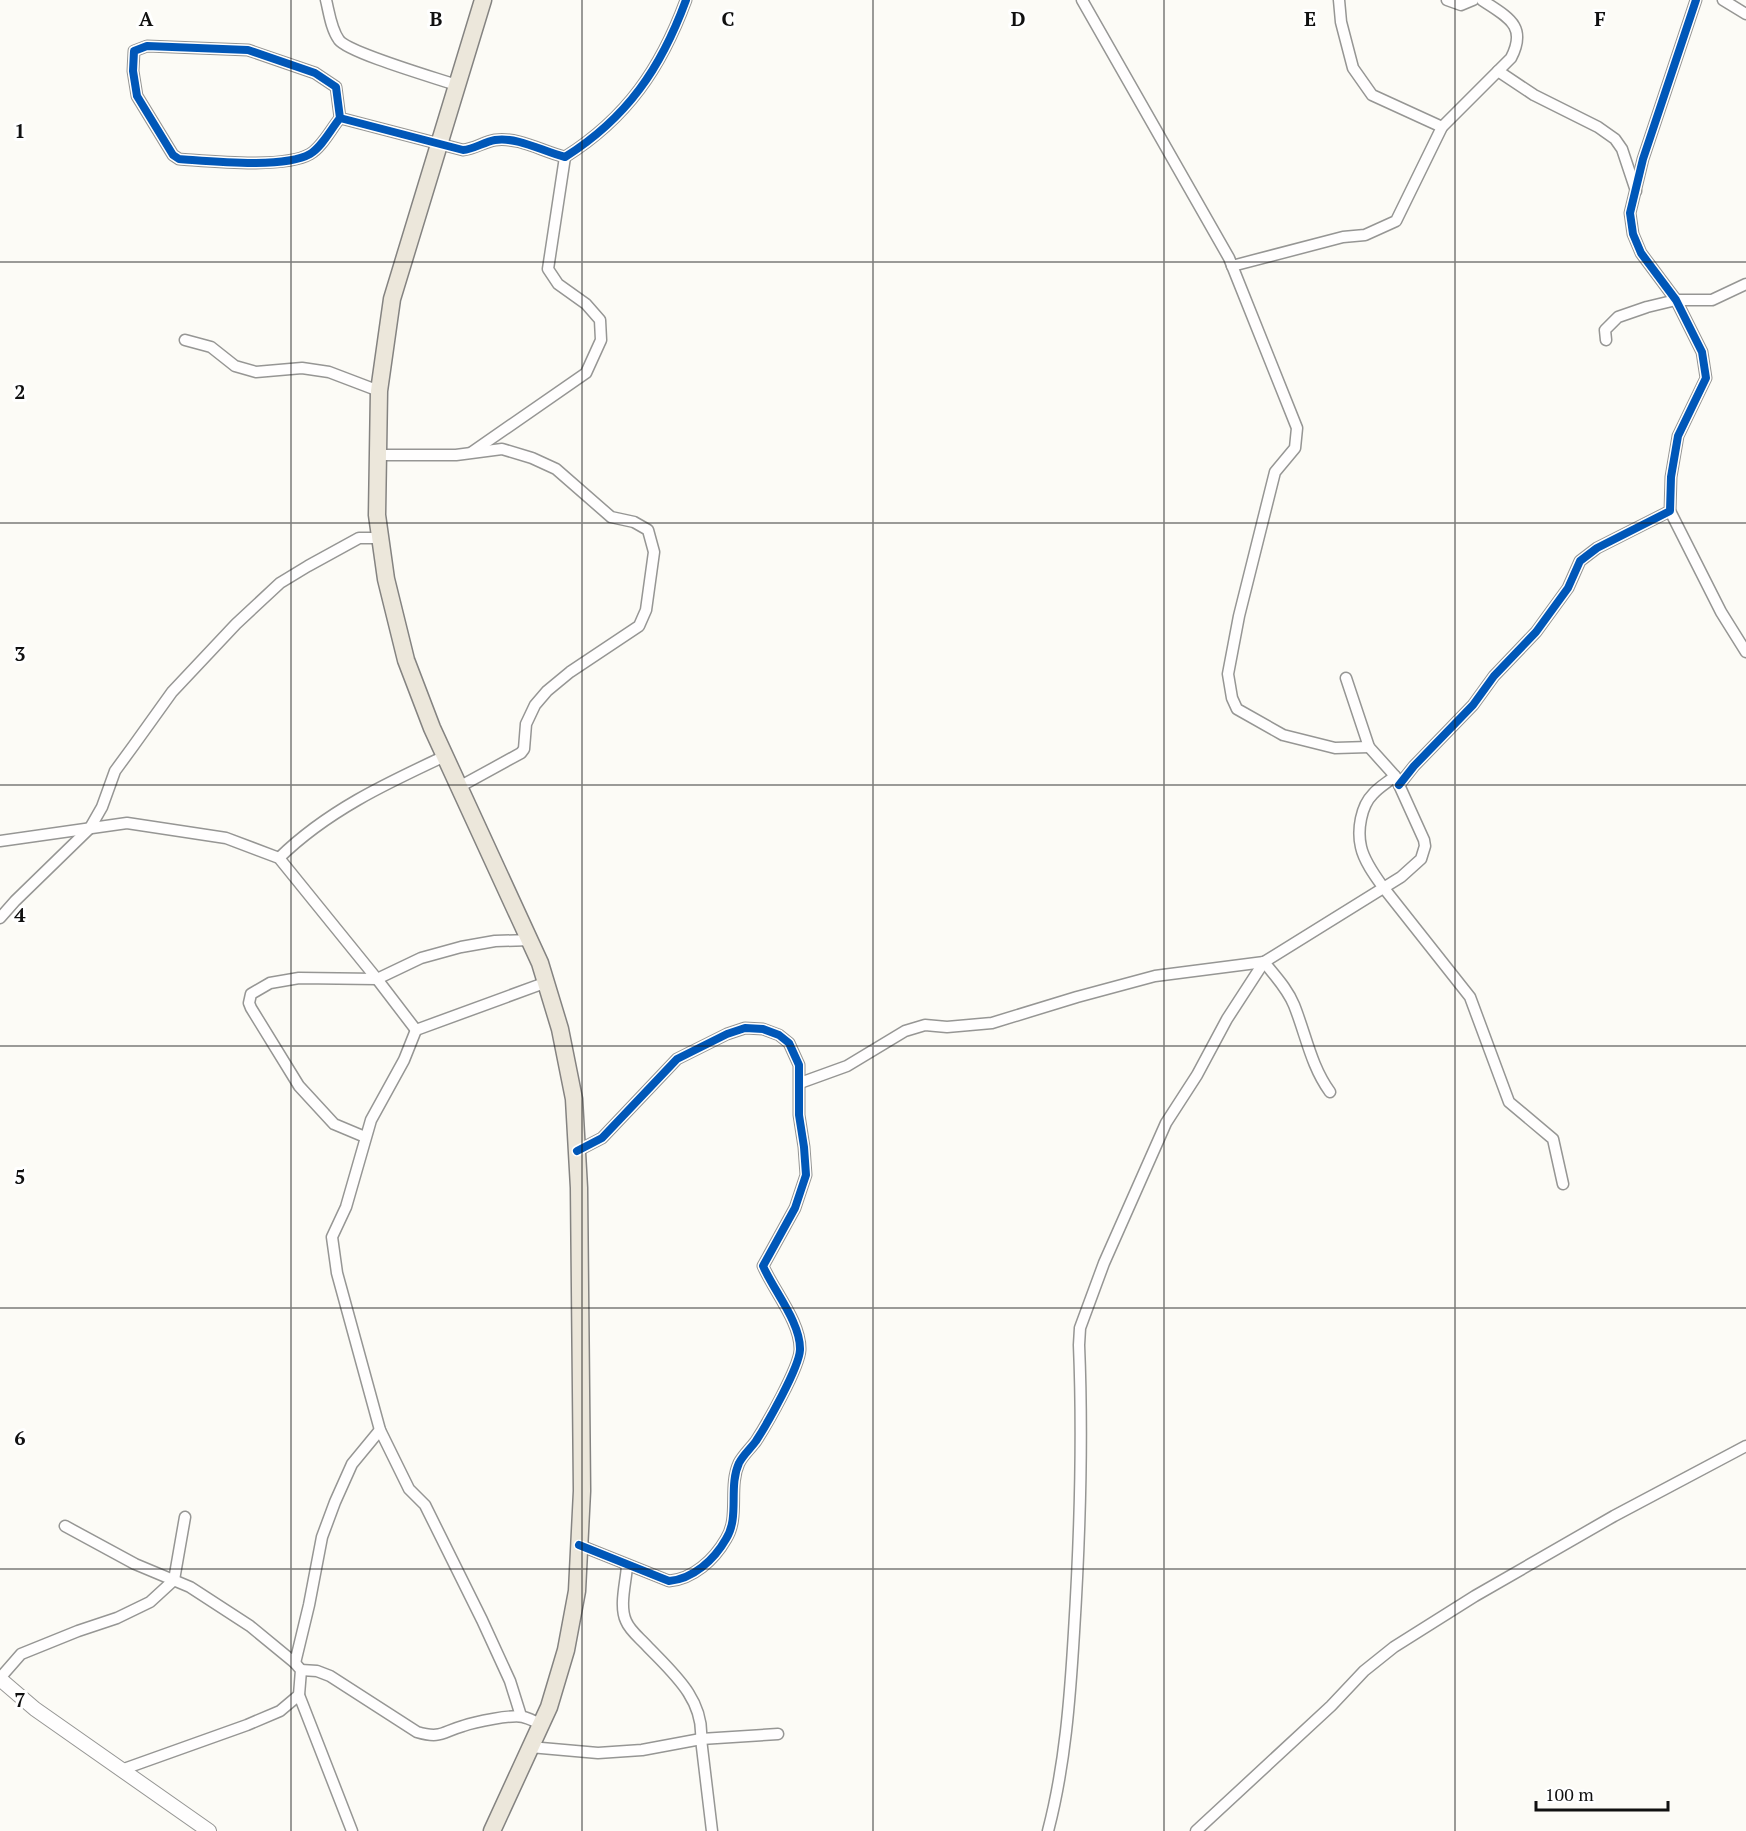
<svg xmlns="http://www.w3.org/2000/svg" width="1746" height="1831" font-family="'PT Serif',serif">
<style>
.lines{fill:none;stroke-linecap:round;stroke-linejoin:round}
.minor-casing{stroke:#969694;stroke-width:13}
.tertiary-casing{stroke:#969694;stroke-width:16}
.primary-casing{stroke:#848381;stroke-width:19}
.minor{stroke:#fffefe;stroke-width:10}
.tertiary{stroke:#fffefe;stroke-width:14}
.primary{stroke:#ece7db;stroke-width:16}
.cycleway-casing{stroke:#fff;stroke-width:11}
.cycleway{stroke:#0057b8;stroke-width:8}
.grid{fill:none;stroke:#101010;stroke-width:1.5;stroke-opacity:0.55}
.grid-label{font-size:20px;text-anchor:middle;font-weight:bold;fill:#101010;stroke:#fff;stroke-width:6;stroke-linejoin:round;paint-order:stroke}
</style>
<rect width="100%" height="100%" fill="#fcfbf6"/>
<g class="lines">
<defs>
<g id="minor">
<path d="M326 0C329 12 331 29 339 40 349 53 436 78 456 85"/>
<polyline points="1082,0 1229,258 1297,428 1295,448 1275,472 1239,616 1228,674 1232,698 1237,709 1283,735 1335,748 1369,747"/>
<polyline points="1339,0 1341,22 1353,68 1372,95 1442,127"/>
<polyline points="1447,0 1461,5 1473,0"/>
<polyline points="1723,0 1746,14"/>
<polyline points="1498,71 1534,95 1598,127 1615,139 1622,149 1636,191"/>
<path d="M340 118C331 129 322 147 310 154 284 169 210 161 179 159L173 155 137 96 133 71 134 51 147 46 248 50 315 73 336 87 340 118 463 150C474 149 484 142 495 140 520 137 541 151 565 157 627 118 661 68 686 0"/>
<path d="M1232 266 1343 237 1365 235 1396 221 1442 127 1511 58C1528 25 1507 17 1482 0"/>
<polyline points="185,340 211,347 235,366 256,372 302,368 329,372 379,391"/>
<polyline points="1606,340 1605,330 1618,317 1647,307 1676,300 1712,300 1746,284"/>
<polyline points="472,452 586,373 601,340 600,320 586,304 558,284 548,269 565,157"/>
<polyline points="378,455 456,455 502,449 532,458 556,469 611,517 634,522 648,530 654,552 646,610 639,626 570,672 547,691 535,705 526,724 524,749 521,753 459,787"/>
<polyline points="1670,511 1721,612 1746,652"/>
<path d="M1395 776C1388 782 1379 787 1373 794 1361 806 1357 830 1361 847 1364 861 1375 876 1383 887L1470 997 1509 1102 1553 1139 1563 1184"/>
<polyline points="1399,785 1414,766 1473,705 1494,676 1536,632 1568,588 1580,561 1597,548 1670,511 1671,477 1678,436 1706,378 1702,352 1676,300 1641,253 1633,234 1630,213 1643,159 1696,0"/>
<polyline points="0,841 127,823 226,838 279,858 377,979 416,1030 547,982"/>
<path d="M279 858C327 811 385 784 445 756"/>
<polyline points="0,918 15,901 90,828 102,807 115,771 134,745 172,692 236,624 280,583 308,566 359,538 380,538"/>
<path d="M1264 962C1275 976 1287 988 1294 1005 1306 1035 1311 1066 1330 1092"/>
<polyline points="416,1030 404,1060 371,1120 346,1207 332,1237 337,1273 380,1430 409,1489 425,1505 482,1620 510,1681 521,1716"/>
<polyline points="800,1083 847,1066 905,1031 925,1025 947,1027 992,1023 1077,997 1155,976 1264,962 1401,877 1421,859 1425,846 1424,840 1395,776 1369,747 1346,678"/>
<polyline points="365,1137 334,1124 299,1086 251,1008 249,1003 251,994 270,983 299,978 377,979 421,958 461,947 495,941 531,940"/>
<path d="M577 1151 602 1138 677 1059 727 1034 745 1028 763 1029 779 1035 789 1043 799 1065V1115L804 1147 806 1175 795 1208 763 1266C774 1291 801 1323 800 1350 799 1368 767 1424 756 1441 751 1448 743 1455 739 1463 728 1487 740 1517 726 1539 714 1560 693 1579 669 1581L579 1545"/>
<polyline points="65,1526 135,1564 190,1587 250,1626 295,1663 301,1670 299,1695 352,1831"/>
<path d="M627 1566C626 1582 619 1606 626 1621 630 1631 640 1638 647 1646 673 1673 704 1699 701 1739L712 1831"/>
<polyline points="295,1663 309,1605 322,1537 335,1502 352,1464 380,1430"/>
<path d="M301 1670 317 1671 330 1676 417 1732C441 1739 442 1732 463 1726 474 1722 513 1714 523 1717 529 1718 535 1722 541 1724"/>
<polyline points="0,1678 21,1654 78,1631 117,1618 150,1602 174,1580 185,1517"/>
<polyline points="530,1747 598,1753 642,1750 701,1739 778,1734"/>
<polyline points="121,1770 247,1725 280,1711 299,1695"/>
<path d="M1048 1831C1065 1766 1070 1699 1074 1632 1080 1536 1083 1441 1079 1345L1080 1328 1104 1263 1166 1123 1197 1075 1227 1019 1264 962"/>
<polyline points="1196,1831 1331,1706 1364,1671 1394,1647 1475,1596 1614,1516 1746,1446"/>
</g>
<polyline id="tertiary" points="0,1679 35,1709 209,1831"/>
<polyline id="primary" points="483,0 392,299 379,391 377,515 386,579 406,660 432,728 540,963 560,1029 574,1099 579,1188 582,1491 577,1591 566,1650 549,1707 492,1831"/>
</defs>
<use href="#minor" class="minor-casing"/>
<use href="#tertiary" class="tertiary-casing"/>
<use href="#primary" class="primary-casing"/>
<use href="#minor" class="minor"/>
<use href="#tertiary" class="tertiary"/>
<use href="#primary" class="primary"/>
<defs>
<g id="cycleway">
<path d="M340 118C331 129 322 147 310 154 284 169 210 161 179 159L173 155 137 96 133 71 134 51 147 46 248 50 315 73 336 87 340 118 463 150C474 149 484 142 495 140 520 137 541 151 565 157 627 118 661 68 686 0"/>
<polyline points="1399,785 1414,766 1473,705 1494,676 1536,632 1568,588 1580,561 1597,548 1670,511 1671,477 1678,436 1706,378 1702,352 1676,300 1641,253 1633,234 1630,213 1643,159 1696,0"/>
<path d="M577 1151 602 1138 677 1059 727 1034 745 1028 763 1029 779 1035 789 1043 799 1065V1115L804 1147 806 1175 795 1208 763 1266C774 1291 801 1323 800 1350 799 1368 767 1424 756 1441 751 1448 743 1455 739 1463 728 1487 740 1517 726 1539 714 1560 693 1579 669 1581L579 1545"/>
</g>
</defs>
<use href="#cycleway" class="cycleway-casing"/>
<use href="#cycleway" class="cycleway"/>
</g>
<path class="grid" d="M291 0V1831M582 0V1831M873 0V1831M1164 0V1831M1455 0V1831M0 262H1746M0 523H1746M0 785H1746M0 1046H1746M0 1308H1746M0 1569H1746"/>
<g class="grid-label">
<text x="146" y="26">A</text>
<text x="436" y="26">B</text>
<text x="728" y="26">C</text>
<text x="1018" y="26">D</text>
<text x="1310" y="26">E</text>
<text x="1600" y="26">F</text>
<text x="20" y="138">1</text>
<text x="20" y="399">2</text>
<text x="20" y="661">3</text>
<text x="20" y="922">4</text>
<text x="20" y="1184">5</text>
<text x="20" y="1445">6</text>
<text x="20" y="1707">7</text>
</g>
<path d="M1536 1801v9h132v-9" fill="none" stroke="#101010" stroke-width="3"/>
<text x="1545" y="1801" font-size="18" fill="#101010" stroke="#ffffff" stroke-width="4.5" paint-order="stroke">100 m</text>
</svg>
